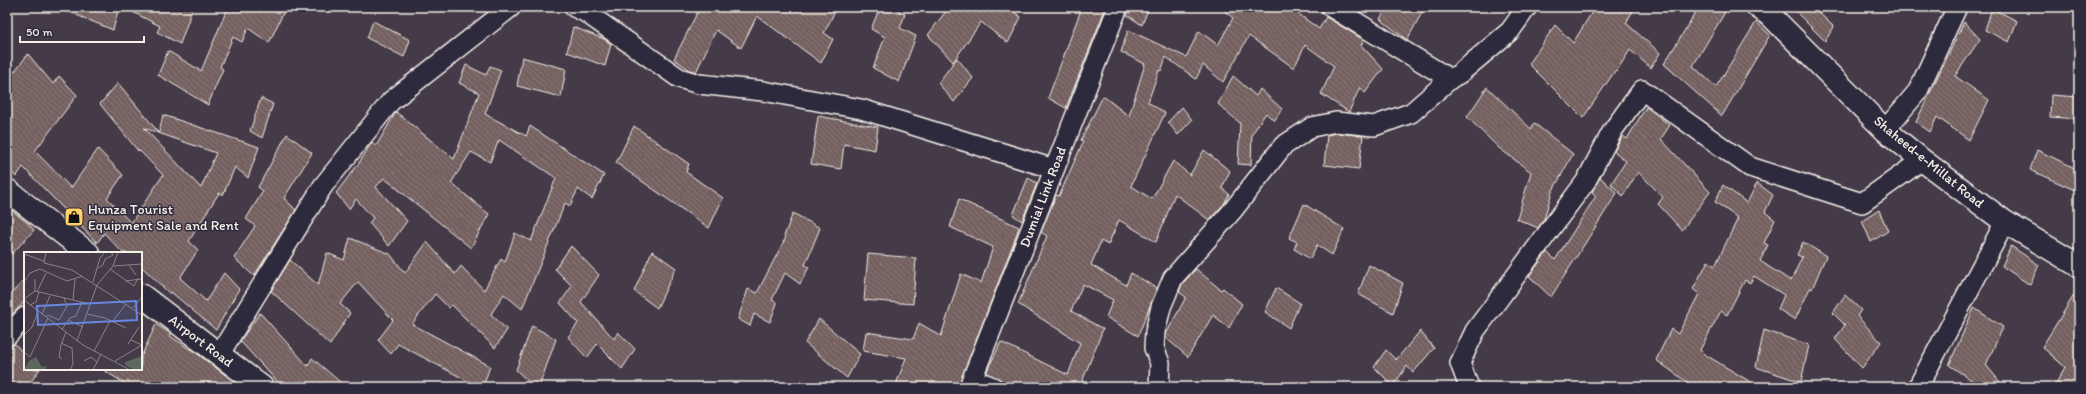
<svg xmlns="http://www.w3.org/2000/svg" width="2086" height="394" font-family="Itim,sans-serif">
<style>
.building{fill:url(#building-back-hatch);stroke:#f4f1e8;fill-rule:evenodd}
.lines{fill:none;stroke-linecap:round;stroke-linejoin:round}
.minor-casing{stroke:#f4f1e8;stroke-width:22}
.secondary-casing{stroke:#f4f1e8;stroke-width:25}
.trunk-casing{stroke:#f4f1e8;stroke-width:25}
.minor{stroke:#2f2a3d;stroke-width:19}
.secondary{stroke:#2f2a3d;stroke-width:22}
.trunk{stroke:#2f2a3d;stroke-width:22}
.labels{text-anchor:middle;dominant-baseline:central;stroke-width:3;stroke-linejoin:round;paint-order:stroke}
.street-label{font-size:14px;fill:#f4f1e8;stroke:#2f2a3d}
.poi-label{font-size:14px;fill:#f4f1e8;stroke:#2f2a3d;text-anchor:start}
.inset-road{fill:none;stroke:#8a8388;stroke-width:1}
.view{fill:#6887de;fill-opacity:0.15;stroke:#6887de;stroke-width:2}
.inset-edge{fill:none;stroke:#f4f1e8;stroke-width:2}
</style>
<defs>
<pattern id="building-back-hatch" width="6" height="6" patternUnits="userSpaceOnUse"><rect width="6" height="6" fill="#746161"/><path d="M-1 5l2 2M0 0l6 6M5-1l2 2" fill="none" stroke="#887878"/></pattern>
</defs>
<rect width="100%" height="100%" fill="#443a48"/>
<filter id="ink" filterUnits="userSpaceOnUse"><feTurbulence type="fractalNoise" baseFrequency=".025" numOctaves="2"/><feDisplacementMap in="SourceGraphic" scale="8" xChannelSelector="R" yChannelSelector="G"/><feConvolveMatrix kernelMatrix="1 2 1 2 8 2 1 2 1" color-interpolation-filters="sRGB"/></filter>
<g filter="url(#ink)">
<g class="building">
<polygon points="57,7 119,7 113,30"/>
<polygon points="123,7 193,7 180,44 157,32 160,26"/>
<polygon points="228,7 286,7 269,43 248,28 242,42 233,37 220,67 223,69 208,105 158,75 168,51 201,71"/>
<polygon points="700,7 837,7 824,33 833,39 821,63 757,16 741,48 716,30 696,72 690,70 674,59"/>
<polygon points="880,7 892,7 905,14 900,28 916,36 899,82 873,68 885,37 871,29"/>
<polygon points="949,7 1007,7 1021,17 1008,43 981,22 953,62 928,35"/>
<polygon points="1082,7 1106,7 1066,108 1048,98"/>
<polygon points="1129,7 1149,7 1142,25 1127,15"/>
<polygon points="1220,7 1289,7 1319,29 1326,17 1364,40 1361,45 1383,69 1365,93 1360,87 1349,112 1321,94 1334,66 1305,45 1294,68 1249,36 1223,82 1203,65 1196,79 1166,57 1161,71 1159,70 1148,102 1165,113 1131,186 1152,199 1173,161 1190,175 1204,150 1230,171 1222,188 1229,194 1224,204 1209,220 1175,194 1156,242 1119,220 1108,245 1101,241 1091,265 1126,285 1131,273 1157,288 1138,336 1106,317 1113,300 1083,284 1071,311 1103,329 1082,382 1092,387 1014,387 986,373 1001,342 1068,375 1080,343 1018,304 1047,236 1041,232 1056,195 1059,196 1083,142 1081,140 1103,96 1129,116 1145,64 1121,52 1128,30 1186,57 1199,31 1218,45 1233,18"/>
<polygon points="1387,7 1425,7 1407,40 1380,19"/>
<polygon points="1595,7 1635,7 1626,23 1660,53 1651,68 1630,50 1616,72 1615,71 1583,118 1529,64 1555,25 1573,43"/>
<polygon points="1699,7 1728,7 1693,66 1716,87 1756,22 1770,35 1722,116 1664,64"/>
<polygon points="1791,7 1813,7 1834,27 1825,41"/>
<polygon points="1992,8 2017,21 2009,42 1985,30"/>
<polygon points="373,21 410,40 404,57 367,38"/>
<polygon points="1964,22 1980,39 1955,76 1989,100 1969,140 1937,117 1930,132 1916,122"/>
<polygon points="573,27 604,39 611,44 605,66 567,52"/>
<path d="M28 54 53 84 59 76 77 95 35 151 71 188 98 149 123 175 107 198 131 223 163 175 140 151 139 152 100 104 118 83 159 133 163 115 259 147 248 178 235 167 223 195 219 193 189 241 198 250 180 278 206 301 224 273 239 289 216 330 171 292 170 294 141 266V253H123L104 233 97 243 23 167 16 177 7 167V81ZM144 128 216 153 201 188Z"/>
<polygon points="522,57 566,69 561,97 517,86"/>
<polygon points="957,58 973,78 954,102 938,83"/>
<polygon points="466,65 486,75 490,66 501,70 485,114 526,136 530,126 604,175 592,199 578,189 570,206 565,203 522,309 504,294 491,314 507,330 495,348 452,305 449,308 435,294 412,324 490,366 483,387 479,387 398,344 391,354 378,340 393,320 358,282 340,304 350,313 330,345 271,291 290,260 318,285 327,253 344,260 350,238 390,254 405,273 427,242 455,274 461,266 484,290 501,259 505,262 515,233 531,241 556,178 499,140 490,162 471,152 451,183 489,214 471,248 384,178 376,187 407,221 389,246 369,223 373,218 356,199 349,209 336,193 359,163 372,142 376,146 396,112 454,159 479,93 459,83"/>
<polygon points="1233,76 1256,96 1260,89 1282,109 1274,121 1266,113 1252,134 1251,165 1238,164 1240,123 1218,104"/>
<polygon points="1487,87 1531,129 1534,123 1573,154 1552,192 1544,219 1538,228 1517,219 1531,172 1499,148 1467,117"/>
<polygon points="2051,95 2079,97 2078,119 2050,117"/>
<polygon points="261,98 273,104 262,138 250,131"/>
<polygon points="1182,107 1192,120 1178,135 1168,122"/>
<polygon points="1646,107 1670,125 1661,139 1710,192 1682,230 1658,204 1663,197 1638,172 1623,196 1611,184 1626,161 1614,151 1623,136 1627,139"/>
<polygon points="818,116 878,127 875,150 844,144 841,169 811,164"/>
<polygon points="634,126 689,164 686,172 723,198 709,228 616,163"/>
<polygon points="1337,133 1363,136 1359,169 1324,165 1327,135"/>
<polygon points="287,134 312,153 284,198 296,210 254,276 234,258 255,226 246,219 263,191 258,187"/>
<polygon points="2037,150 2079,170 2079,192 2030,170"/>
<polygon points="1600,177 1617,193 1551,297 1529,276 1547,252 1555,260 1596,196 1592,192"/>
<polygon points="1028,178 1037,183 1022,221 1013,215"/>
<polygon points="1757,183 1773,195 1765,212 1775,220 1764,243 1768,245 1760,261 1791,281 1802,257 1797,255 1803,242 1826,256 1812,289 1810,288 1795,320 1778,309 1784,295 1754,276 1750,283 1745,280 1727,315 1721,311 1700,350 1704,354 1759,387 1694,387 1656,360 1671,329 1678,334 1699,294 1693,289 1708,261 1715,266 1738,218 1715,202 1723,185 1747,203"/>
<polygon points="959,199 1019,227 1015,239 958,387 895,387 906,358 863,351 866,332 913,339 919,323 941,336 961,274 981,283 993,247 950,227"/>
<polygon points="1304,204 1344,229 1332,255 1317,245 1310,259 1294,249 1297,242 1289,238"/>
<polygon points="10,209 28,223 34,230 7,259 7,212"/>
<polygon points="1879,210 1888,231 1871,242 1862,221"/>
<polygon points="793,213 820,228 805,265 809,267 800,284 785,273 772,300 777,303 770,322 754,314 750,326 738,319 748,289 757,293 786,237 784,236"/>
<polygon points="571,246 599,275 581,302 614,339 618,332 635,349 622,369 597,344 587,358 568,337 578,323 560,303 572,286 555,269"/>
<polygon points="2011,246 2039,265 2030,285 2002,266"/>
<polygon points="652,251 676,268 657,308 634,291"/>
<polygon points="868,254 916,258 913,304 864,300"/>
<polygon points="1369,265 1403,283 1393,313 1358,294"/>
<polygon points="1196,269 1221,290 1223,288 1242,304 1229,328 1213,315 1188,357 1166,338 1166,334 1186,297 1179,292 1182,284"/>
<polygon points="25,279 25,301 7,320 7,298"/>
<polygon points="2079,287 2079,387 2054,387 2065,367 2042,347"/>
<polygon points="1276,288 1300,303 1289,328 1265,312"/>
<polygon points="1845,295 1861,310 1857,316 1881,342 1862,368 1835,339 1845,325 1833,313"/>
<polygon points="1974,308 2003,327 1986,365 2004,387 1982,387 1949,365"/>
<polygon points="260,313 308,366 312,358 346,387 282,387 240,341"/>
<polygon points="819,319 860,354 847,378 805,343"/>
<polygon points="156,324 171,334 170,336 199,355 241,387 130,387 102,369 141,369 141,357"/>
<polygon points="532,326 556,339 539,387 534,387 516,370"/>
<polygon points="1764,330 1809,345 1801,382 1756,367"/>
<polygon points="1420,331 1434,348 1413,373 1407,366 1393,386 1374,367 1386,350 1396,360"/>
<polygon points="15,344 25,355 25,369 40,369 27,387 7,387 7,347"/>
</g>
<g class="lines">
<defs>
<g id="minor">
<polyline points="574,7 585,12 679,78 699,84 763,91 861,109 1054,169"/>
<polyline points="1331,7 1450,79"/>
<polyline points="1885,130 1918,91 1957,7"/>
<polyline points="7,336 25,317"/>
<polyline points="219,355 323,186 391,101 511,7"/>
<polyline points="972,379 993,387"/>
<polyline points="969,387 1118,7"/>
<polyline points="1159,387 1160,363 1154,348 1155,332 1161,307 1173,278 1233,210 1283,146 1312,127 1336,122 1374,126 1411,113 1450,79 1459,74 1510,31 1527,7"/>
<polyline points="1469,387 1460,363 1475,331 1586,181 1613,130 1642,90 1750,167 1862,203 1922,160"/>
<polyline points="1918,387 2005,222"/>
</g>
<polyline id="secondary" points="1758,7 1771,16 1885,130 1922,160 2005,222 2079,266"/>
<g id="trunk">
<polyline points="7,190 88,253"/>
<polyline points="141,295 262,387"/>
</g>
</defs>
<use href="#minor" class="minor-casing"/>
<use href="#secondary" class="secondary-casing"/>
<use href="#trunk" class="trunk-casing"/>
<use href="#minor" class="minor"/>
<use href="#secondary" class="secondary"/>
<use href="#trunk" class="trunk"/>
</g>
</g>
<defs>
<symbol id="shop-square" viewBox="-11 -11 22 22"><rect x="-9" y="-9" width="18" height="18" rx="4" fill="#ffd166" stroke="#2f2a3d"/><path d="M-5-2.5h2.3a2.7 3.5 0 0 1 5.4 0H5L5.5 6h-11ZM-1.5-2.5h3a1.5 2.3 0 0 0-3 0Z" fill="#111"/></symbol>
</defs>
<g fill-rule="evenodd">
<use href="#shop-square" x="63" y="206" width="22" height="22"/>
</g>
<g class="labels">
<g class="street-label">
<text transform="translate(1929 162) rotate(39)">Shaheed-e-Millat Road</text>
<text transform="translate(1043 197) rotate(-69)">Dumial Link Road</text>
<text transform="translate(201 341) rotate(37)">Airport Road</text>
</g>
<g class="poi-label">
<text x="88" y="209">Hunza Tourist<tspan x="88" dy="16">Equipment Sale and Rent</tspan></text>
</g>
</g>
<g transform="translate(24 252)">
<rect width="118" height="118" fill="#443a48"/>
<path d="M12 105 18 115 23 114 21 118H0L5 109Z" fill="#5c685d"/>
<path d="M118 104V118H110L101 113V110Z" fill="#5c685d"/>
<path class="inset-road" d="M22 0 20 11 48 18 118 63M0 2 20 9M105 13 112 23M89 14 118 12M74 16 79 13 81 7 89 3 87 0M86 17 110 34 114 26M11 27V39L66 52M101 29 118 27M0 30 6 21 16 17 43 29 59 24M69 30 76 6 81 0M13 40 22 21M0 47 11 39M0 48 59 93 106 118M49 48 51 27M6 53 12 50 15 40M109 56 118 45M18 62 26 44M63 62 81 66 102 76M22 65 24 63 35 68 43 54 40 46M44 68 59 75M88 70 102 52M38 77 46 66 52 64 58 50M0 83 8 75 14 60M107 88 118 93M53 89 73 33 89 14 94 0M37 91 48 96 49 112 46 118M104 92 115 75M70 99 86 69M0 100 6 105 24 66M38 107 35 105 37 93 42 80M60 109 67 105 73 110M91 109 118 93M69 118 77 102"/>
<path class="view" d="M112 49 113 68 14 73 13 54Z"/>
<rect width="118" height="118" class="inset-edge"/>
</g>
<rect width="2086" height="394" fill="none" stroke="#2f2a3d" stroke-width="24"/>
<rect x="12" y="12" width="2062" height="370" fill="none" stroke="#f4f1e8" stroke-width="1.5" filter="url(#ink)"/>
<path d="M20 36v6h124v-6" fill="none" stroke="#f4f1e8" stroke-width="2"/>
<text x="26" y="36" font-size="12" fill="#f4f1e8" stroke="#2f2a3d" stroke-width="3" paint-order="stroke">50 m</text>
</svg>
